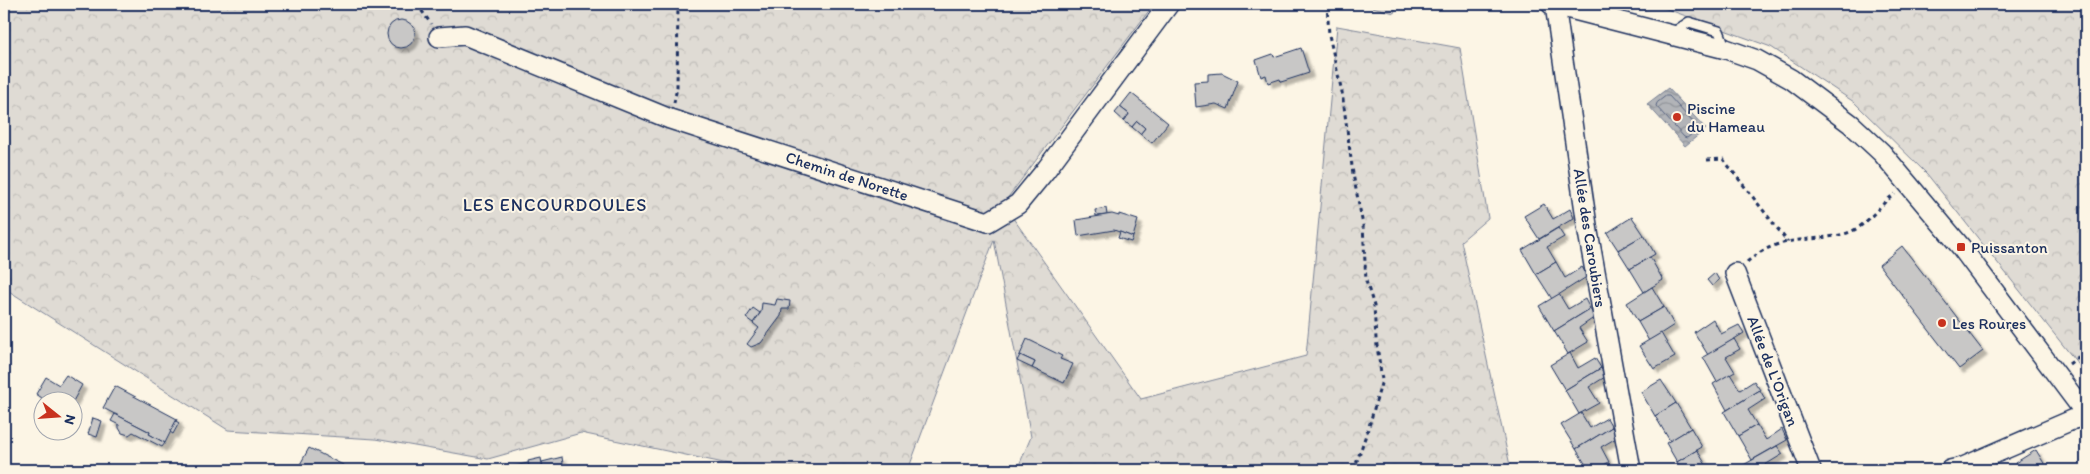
<svg xmlns="http://www.w3.org/2000/svg" width="2090" height="474" font-family="Itim,sans-serif">
<style>
.grass{fill:#dfdbd4;stroke:#7d8599}
.forest{fill:url(#forest-crowns);stroke:#7d8599}
.water{fill:url(#water-waves);stroke:#767f94}
.lines{fill:none;stroke-linecap:round;stroke-linejoin:round}
.shore{stroke:#576482;stroke-width:1}
.building{fill:#c8c7c6;stroke:#1b2f5e;filter:url(#shadow)}
.lane-casing{stroke:#1b2f5e;stroke-width:12}
.street-casing{stroke:#1b2f5e;stroke-width:22}
.path{stroke:#1b2f5e;stroke-width:3;stroke-dasharray:4 4;stroke-linecap:butt}
.lane{stroke:#fcf5e5;stroke-width:9}
.street{stroke:#fcf5e5;stroke-width:19}
.poi-dot{fill:#c8321e;stroke:#fcf5e5;stroke-width:2}
.labels{text-anchor:middle;dominant-baseline:central;stroke-width:4;stroke-linejoin:round;paint-order:stroke}
.poi-label{font-size:16px;fill:#1b2f5e;stroke:#fcf5e5;text-anchor:start}
.street-label{font-size:16px;fill:#1b2f5e;stroke:#fcf5e5}
.neighbourhood-label{font-size:18px;letter-spacing:1px;fill:#1b2f5e;stroke:#fcf5e5}
</style>
<defs>
<pattern id="forest-crowns" width="20" height="18" patternUnits="userSpaceOnUse" patternTransform="scale(1.25)"><rect width="20" height="18" fill="#dfdbd4"/><path d="M2 6a3 3 0 1 1 6 0M12 15a3 3 0 1 1 6 0" fill="none" stroke="#bfbcb8"/></pattern>
<pattern id="water-waves" width="16" height="10" patternUnits="userSpaceOnUse" patternTransform="scale(1.25)"><rect width="16" height="10" fill="#b2b4b8"/><path d="M0 5q4-4 8 0t8 0" fill="none" stroke="#909399"/></pattern>
<filter id="shadow"><feDropShadow dx="4.5" dy="4.5" stdDeviation="1" flood-color="#0004"/></filter>
</defs>
<rect width="100%" height="100%" fill="#fcf5e5"/>
<filter id="ink" filterUnits="userSpaceOnUse"><feTurbulence type="fractalNoise" baseFrequency=".02" numOctaves="2"/><feDisplacementMap in="SourceGraphic" scale="10" xChannelSelector="R" yChannelSelector="G"/><feConvolveMatrix kernelMatrix="1 2 1 2 8 2 1 2 1" color-interpolation-filters="sRGB"/></filter>
<g filter="url(#ink)">
<polygon class="grass" points="1362,4 1397,4 1394,13"/>
<g class="forest">
<polygon points="4,4 1154,4 1003,204 1141,399 1306,356 1337,26 1460,48 1488,218 1461,241 1511,470 1017,470 1031,437 994,240 908,470 757,470 581,433 488,459 375,439 228,430 4,288"/>
<polygon points="1653,4 2086,4 2086,374 1927,174 1854,102 1771,47"/>
</g>
<polygon class="water" points="1668,88 1706,129 1685,146 1647,104"/>
<g class="lines">
<polygon class="shore" points="1666,96 1669,96 1697,127 1697,130 1687,138 1684,137 1656,106 1657,103"/>
</g>
<g class="building">
<circle cx="401" cy="34" r="14"/>
<polygon points="1301,48 1309,73 1281,82 1280,79 1268,83 1266,75 1261,77 1256,60 1273,54 1274,57"/>
<polygon points="1222,73 1238,81 1228,109 1216,104 1196,107 1194,82 1208,81 1208,74"/>
<polygon points="1131,93 1168,123 1152,143 1140,134 1145,128 1137,121 1132,127 1124,121 1129,114 1120,107"/>
<polygon points="1120,107 1129,114 1124,121 1115,113"/>
<polygon points="1137,121 1145,128 1140,134 1132,127"/>
<polygon points="1544,204 1553,219 1570,209 1574,218 1539,239 1524,216"/>
<polygon points="1106,208 1107,215 1096,216 1095,210"/>
<polygon points="1112,214 1119,216 1119,214 1138,220 1133,237 1114,230 1078,236 1076,220"/>
<polygon points="1632,217 1644,235 1618,250 1607,233"/>
<polygon points="1558,228 1564,237 1547,247 1556,262 1536,274 1522,250"/>
<polygon points="1120,232 1133,237 1131,242 1118,238"/>
<polygon points="1644,235 1655,254 1630,269 1618,250"/>
<polygon points="1902,246 1983,351 1959,369 1879,265"/>
<polygon points="1650,257 1663,280 1644,292 1630,269"/>
<polygon points="1556,262 1565,278 1582,267 1588,276 1552,299 1536,274"/>
<polygon points="1715,273 1719,280 1712,286 1707,280"/>
<polygon points="1652,287 1664,307 1638,322 1627,303"/>
<polygon points="1559,294 1568,309 1585,299 1590,309 1554,331 1539,306"/>
<polygon points="777,299 790,301 789,309 782,309 781,316 761,343 751,347 747,344 759,328 753,323 761,312 762,303 775,305"/>
<polygon points="1664,307 1674,325 1649,341 1638,322"/>
<polygon points="753,308 760,313 753,323 746,318"/>
<polygon points="1590,309 1595,317 1579,328 1588,342 1568,354 1554,331"/>
<polygon points="1713,319 1721,334 1739,325 1744,333 1708,355 1694,332"/>
<polygon points="1661,333 1675,357 1654,369 1639,346"/>
<polygon points="1027,339 1062,356 1060,359 1073,364 1064,383 1032,368 1035,362 1020,355"/>
<polygon points="1734,339 1740,349 1726,357 1735,372 1717,382 1703,357"/>
<polygon points="1570,353 1578,368 1595,358 1601,368 1565,390 1550,365"/>
<polygon points="1020,355 1035,362 1032,368 1017,361"/>
<polygon points="1601,368 1605,377 1589,387 1599,403 1579,414 1565,390"/>
<polygon points="1730,374 1740,390 1754,381 1760,390 1727,410 1713,384"/>
<polygon points="66,375 82,385 72,403 72,402 48,402 36,394 46,377 59,385"/>
<polygon points="1661,380 1676,403 1655,416 1641,392"/>
<polygon points="115,386 177,419 165,443 149,434 150,432 103,408"/>
<polygon points="1760,390 1765,399 1748,410 1757,425 1738,436 1724,412"/>
<polygon points="1676,403 1691,428 1670,441 1655,416"/>
<polygon points="1581,413 1590,428 1607,418 1612,427 1576,449 1561,425"/>
<polygon points="115,414 150,432 149,434 165,443 162,447 133,432 129,435 122,433 119,428 119,425 111,421"/>
<polygon points="93,418 102,421 97,437 88,434"/>
<polygon points="176,421 179,423 173,434 170,432"/>
<polygon points="1757,425 1766,440 1782,429 1787,440 1752,460 1738,436"/>
<polygon points="1612,427 1618,437 1601,447 1609,462 1595,470 1589,470 1576,449"/>
<polygon points="1691,428 1702,447 1677,462 1666,443"/>
<polygon points="1777,446 1783,454 1765,465 1768,470 1742,470 1740,467"/>
<polygon points="309,448 353,470 297,470"/>
<polygon points="1697,450 1709,470 1681,470 1677,462"/>
<polygon points="2036,450 2048,470 2020,470 2015,463"/>
<polygon points="562,457 564,470 543,470 542,462"/>
<polygon points="541,458 543,470 530,470 528,461"/>
<polygon points="528,463 530,470 507,470 506,468"/>
</g>
<g class="lines">
<defs>
<polyline id="lane" points="1671,34 1689,22 1719,31 1726,49"/>
<g id="street">
<polyline points="1551,4 1726,49 1757,60 1791,79 1851,124 1882,153 1961,247 2086,414"/>
<polyline points="1555,5 1588,232 1631,470"/>
<polyline points="439,37 465,35 670,119 988,222 1018,204 1045,171 1169,4"/>
<polyline points="1735,273 1811,470"/>
<polyline points="1950,470 1963,467 2086,414"/>
</g>
</defs>
<use href="#lane" class="lane-casing"/>
<use href="#street" class="street-casing"/>
<g class="path">
<polyline points="417,4 431,24"/>
<polyline points="1327,4 1329,35 1342,92 1353,174 1363,225 1366,281 1374,306 1376,339 1382,380 1370,423 1354,470"/>
<polyline points="674,103 677,87 678,4"/>
<polyline points="1707,160 1723,159 1788,242"/>
<path d="M1747 262C1779 234 1807 243 1844 234 1867 228 1877 206 1895 194"/>
<polyline points="2069,364 2086,351"/>
</g>
<use href="#lane" class="lane"/>
<use href="#street" class="street"/>
</g>
</g>
<g class="poi-dot">
<circle cx="1677" cy="117" r="5"/>
<rect x="1956" y="242" width="10" height="10" rx="2.5"/>
<circle cx="1942" cy="323" r="5"/>
</g>
<g class="labels">
<g class="poi-label">
<text x="1687" y="108">Piscine<tspan x="1687" dy="18">du Hameau</tspan></text>
<text x="1971" y="247">Puissanton</text>
<text x="1952" y="323">Les Roures</text>
</g>
<g class="street-label">
<text transform="translate(847 176) rotate(18)">Chemin de Norette</text>
<text transform="translate(1590 238) rotate(81)">Allée des Caroubiers</text>
<text transform="translate(1773 371) rotate(69)">Allée de L'Origan</text>
</g>
<g class="neighbourhood-label">
<text x="555" y="205">LES ENCOURDOULES</text>
</g>
</g>
<rect width="2090" height="474" fill="none" stroke="#fcf5e5" stroke-width="20"/>
<rect x="10" y="10" width="2070" height="454" fill="none" stroke="#1b2f5e" stroke-width="2" filter="url(#ink)"/>
<g transform="translate(58 416) rotate(107)"><circle r="24" fill="#fcf5e5" stroke="#a2a6af"/>
<path d="M0-4L9 19L0 12L-9 19Z" fill="#c8321e"/>
<text y="-8" font-size="14" font-weight="bold" text-anchor="middle" fill="#1b2f5e">N</text>
</g>
</svg>
